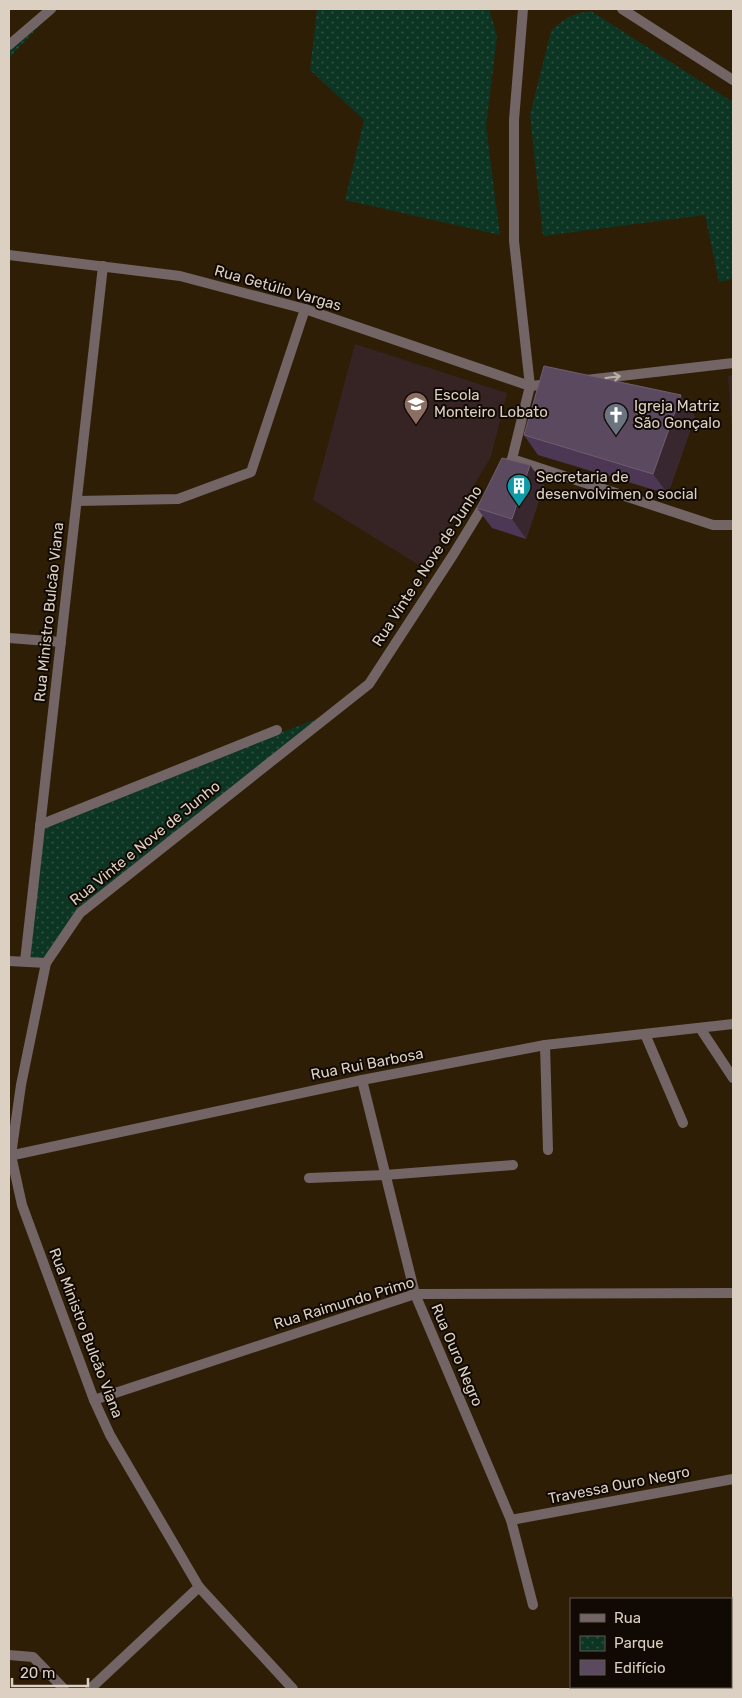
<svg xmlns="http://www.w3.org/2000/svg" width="742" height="1698" font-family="Rubik,sans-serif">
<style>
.education{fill:#362324}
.park{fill:url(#park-dots)}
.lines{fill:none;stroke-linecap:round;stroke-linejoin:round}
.service{stroke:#736465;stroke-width:10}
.minor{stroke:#736465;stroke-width:10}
.tertiary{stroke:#736465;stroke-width:10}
.wall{fill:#4c3854}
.shaded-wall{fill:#392730}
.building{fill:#5b4960;stroke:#6f5e6f}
.oneway{stroke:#bcb0a6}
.labels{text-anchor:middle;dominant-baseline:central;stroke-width:4;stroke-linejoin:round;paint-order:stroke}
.street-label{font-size:15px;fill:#dbd0c2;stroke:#110903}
.poi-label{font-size:15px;fill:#dbd0c2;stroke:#110903;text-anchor:start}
</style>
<defs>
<pattern id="park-dots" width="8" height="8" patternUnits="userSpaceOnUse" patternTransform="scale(1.25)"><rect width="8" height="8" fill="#0d3523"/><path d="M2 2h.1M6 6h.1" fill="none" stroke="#305141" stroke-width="1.8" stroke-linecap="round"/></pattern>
</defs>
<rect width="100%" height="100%" fill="#2e1e06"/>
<g class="education">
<polygon points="355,344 507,393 491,457 424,568 313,500"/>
<polygon points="733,375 733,446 728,376"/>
</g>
<g class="park">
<polygon points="55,9 9,58 9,45"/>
<polygon points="317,9 489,9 497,36 486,127 500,235 345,200 364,120 310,70"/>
<path d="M591 11 733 102V279L719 282 705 215 543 236 530 115 551 31C563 19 574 13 591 11Z"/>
<polygon points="332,713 80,913 46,963 25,961 40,825"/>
</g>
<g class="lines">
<polyline class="service" points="40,825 277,730"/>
<g class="minor">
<polyline points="9,255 180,276 305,309 530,386 552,384"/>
<polyline points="586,380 733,363"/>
<polyline points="512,459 713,525 733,525"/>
<polyline points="77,501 178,499 251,472 305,309"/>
<polyline points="9,638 61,642"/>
<polyline points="9,961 46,963"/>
<polyline points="25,961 103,266"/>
<polyline points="700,1028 733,1078"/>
<polyline points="645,1034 683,1123"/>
<polyline points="545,1045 548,1150"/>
<polyline points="362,1080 415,1294 511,1520 533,1605"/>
<polyline points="9,1156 362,1080 545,1045 733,1024"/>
<polyline points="309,1178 385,1175 513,1165"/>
<polyline points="94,1400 415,1294 733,1293"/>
<polyline points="511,1520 733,1479"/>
<polyline points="9,1655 33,1657 64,1689"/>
<polyline points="90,1689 199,1587"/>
</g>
<g class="tertiary">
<polyline points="622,9 733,80"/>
<polyline points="9,45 51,9"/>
<polyline points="505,470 512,459 530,386 514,241 514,120 523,9"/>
<polyline points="293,1689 199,1587 110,1435 94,1400 22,1205 11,1155 21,1085 46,963 80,913 369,684 453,555 486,501"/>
</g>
</g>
<g class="wall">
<polygon points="695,416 668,494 538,455 524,435"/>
<polygon points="530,465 544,485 526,539 492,528 477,508"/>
</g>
<g class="shaded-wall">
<polygon points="681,395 695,416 668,494 653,474"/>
<polygon points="530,465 544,485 526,539 512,519"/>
</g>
<g class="building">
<polygon points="544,366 681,395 653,474 524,435"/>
<polygon points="502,458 530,465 512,519 477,508"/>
</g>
<defs><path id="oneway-shaft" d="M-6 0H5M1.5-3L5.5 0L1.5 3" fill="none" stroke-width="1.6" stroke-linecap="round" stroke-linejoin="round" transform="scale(1.25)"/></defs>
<use class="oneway" href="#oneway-shaft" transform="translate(613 377) rotate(-7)"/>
<defs>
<symbol id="school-pin" viewBox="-11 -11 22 30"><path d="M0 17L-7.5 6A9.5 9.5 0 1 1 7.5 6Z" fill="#8d6e63" stroke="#110903"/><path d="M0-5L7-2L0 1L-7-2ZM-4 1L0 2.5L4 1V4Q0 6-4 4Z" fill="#fff"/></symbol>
<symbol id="church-pin" viewBox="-11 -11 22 30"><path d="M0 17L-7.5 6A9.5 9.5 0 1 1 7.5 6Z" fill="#6b7280" stroke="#110903"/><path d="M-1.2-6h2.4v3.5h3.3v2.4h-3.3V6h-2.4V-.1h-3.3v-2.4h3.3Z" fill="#fff"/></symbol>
<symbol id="building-pin" viewBox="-11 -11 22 30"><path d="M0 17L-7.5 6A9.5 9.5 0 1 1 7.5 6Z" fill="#0f9aa8" stroke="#110903"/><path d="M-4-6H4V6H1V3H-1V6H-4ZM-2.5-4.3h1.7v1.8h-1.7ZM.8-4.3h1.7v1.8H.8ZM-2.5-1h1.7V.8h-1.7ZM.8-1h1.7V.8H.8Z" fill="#fff"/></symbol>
</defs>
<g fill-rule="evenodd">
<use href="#school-pin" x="402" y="390" width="28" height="38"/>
<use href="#church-pin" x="602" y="401" width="28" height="38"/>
<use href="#building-pin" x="505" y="472" width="28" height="38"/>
</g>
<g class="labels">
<g class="street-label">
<text transform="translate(278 288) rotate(16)">Rua Getúlio Vargas</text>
<text transform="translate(427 566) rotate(-57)">Rua Vinte e Nove de Junho</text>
<text transform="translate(49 612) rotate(-84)">Rua Ministro Bulcão Viana</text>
<text transform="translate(145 843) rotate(-39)">Rua Vinte e Nove de Junho</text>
<text transform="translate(367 1064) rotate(-11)">Rua Rui Barbosa</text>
<text transform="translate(344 1303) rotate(-17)">Rua Raimundo Primo</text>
<text transform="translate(86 1333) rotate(69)">Rua Ministro Bulcão Viana</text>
<text transform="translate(457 1355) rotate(67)">Rua Ouro Negro</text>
<text transform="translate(619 1485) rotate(-11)">Travessa Ouro Negro</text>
</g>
<g class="poi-label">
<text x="434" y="395">Escola<tspan x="434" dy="17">Monteiro Lobato</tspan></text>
<text x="634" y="406">Igreja Matriz<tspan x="634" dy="17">São Gonçalo</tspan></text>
<text x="536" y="477">Secretaria de<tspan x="536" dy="17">desenvolvimen o social</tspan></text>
</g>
</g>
<rect width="742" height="1698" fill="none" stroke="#dbd0c2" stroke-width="20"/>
<rect x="570" y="1598" width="162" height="90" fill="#110903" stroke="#62594f"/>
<rect x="580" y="1614" width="25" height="8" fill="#736465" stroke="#62594f"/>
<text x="614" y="1623" font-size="15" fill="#dbd0c2">Rua</text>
<rect x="580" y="1636" width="25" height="15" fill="url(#park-dots)" stroke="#62594f"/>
<text x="614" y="1648" font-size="15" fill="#dbd0c2">Parque</text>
<rect x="580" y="1660" width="25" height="15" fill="#5b4960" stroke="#62594f"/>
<text x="614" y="1673" font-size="15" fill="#dbd0c2">Edifício</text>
<path d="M12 1678v8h76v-8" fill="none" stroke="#dbd0c2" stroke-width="2.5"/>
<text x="20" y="1678" font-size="15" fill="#dbd0c2" stroke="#110903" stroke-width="4" paint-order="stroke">20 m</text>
</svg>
